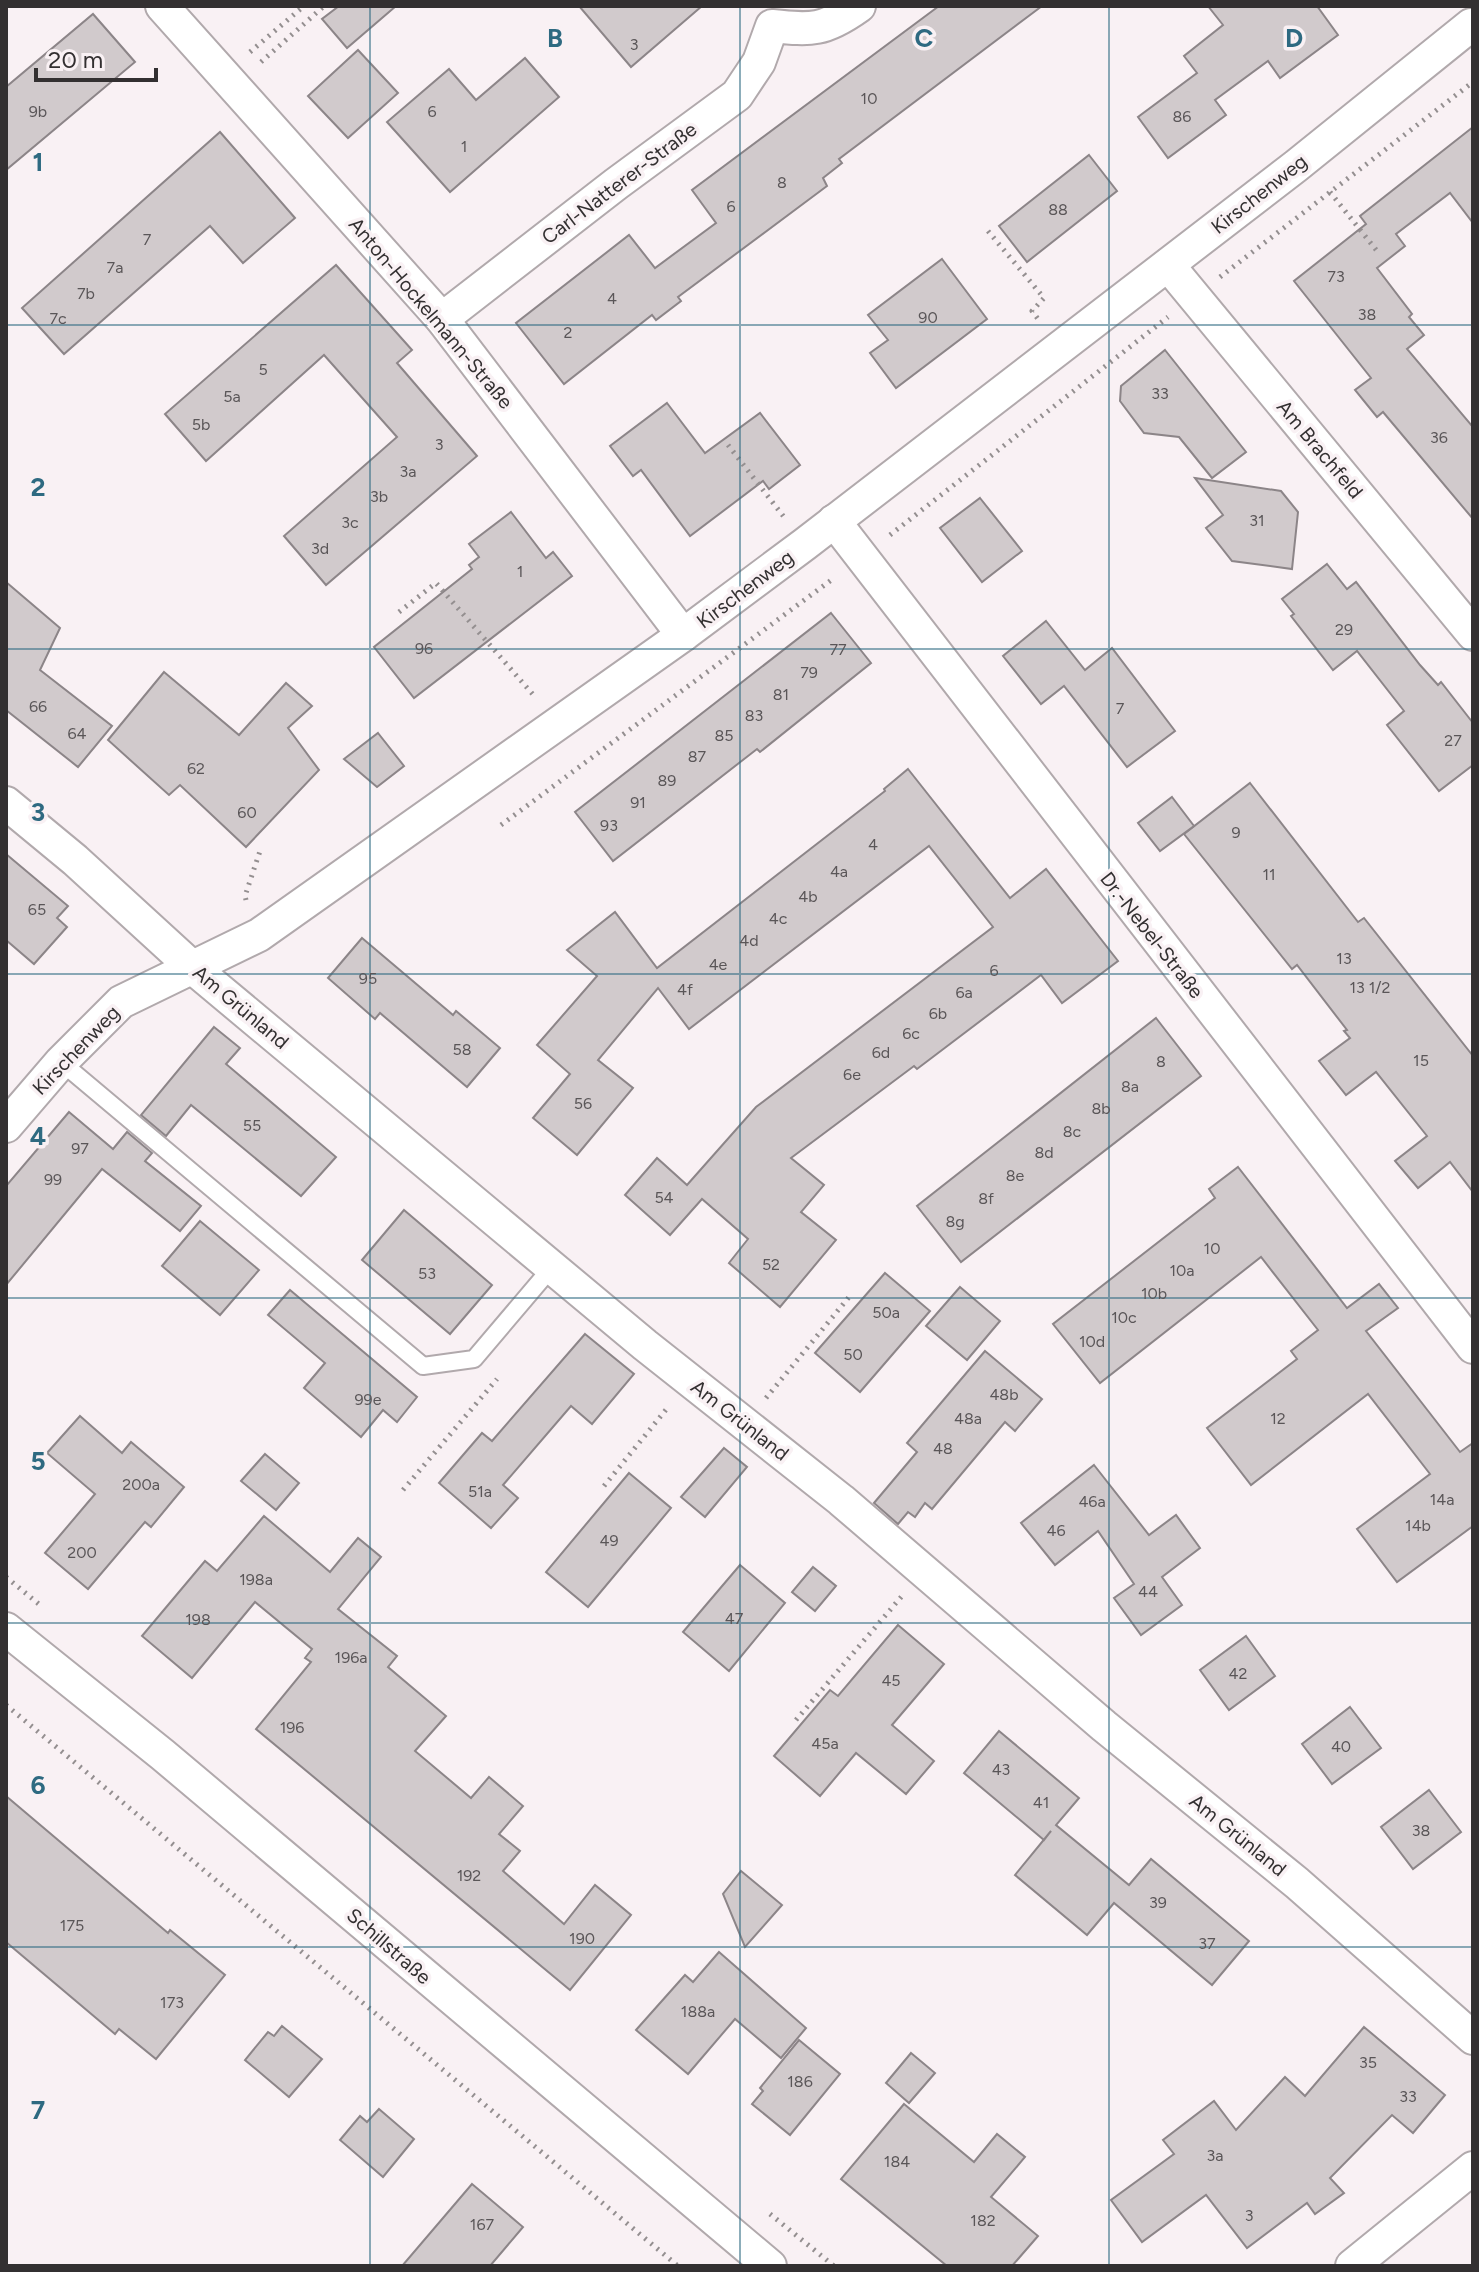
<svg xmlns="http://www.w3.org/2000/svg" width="1479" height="2272" font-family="Figtree,sans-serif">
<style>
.building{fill:#d1cacc;stroke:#8c8588;stroke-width:2}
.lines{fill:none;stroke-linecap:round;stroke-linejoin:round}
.service-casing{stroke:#b1a9ac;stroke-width:20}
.minor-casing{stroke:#b1a9ac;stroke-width:36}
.path{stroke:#948f90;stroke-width:5;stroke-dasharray:2 6;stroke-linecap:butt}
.service{stroke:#fff;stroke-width:16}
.minor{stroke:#fff;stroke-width:32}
.grid{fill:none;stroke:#2e6a81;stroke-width:2;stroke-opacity:0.55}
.labels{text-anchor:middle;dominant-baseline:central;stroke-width:7;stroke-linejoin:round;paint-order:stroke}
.number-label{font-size:16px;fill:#5a5658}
.street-label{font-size:20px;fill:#333031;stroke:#f9f1f4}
.grid-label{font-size:26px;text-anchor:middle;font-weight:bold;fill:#2e6a81;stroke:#f9f1f4;stroke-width:7;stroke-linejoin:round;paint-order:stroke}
</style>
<rect width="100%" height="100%" fill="#f9f1f4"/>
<g class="building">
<polygon points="339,6 396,6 347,48 322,19"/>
<polygon points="579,6 702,6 631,67"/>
<polygon points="939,6 1042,6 839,159 842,163 823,178 827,186 678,297 681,301 656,320 652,315 564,384 516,323 629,235 655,268 716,223 692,190"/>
<polygon points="1208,6 1317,6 1338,35 1280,78 1268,61 1215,100 1226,115 1168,158 1138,117 1197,73 1184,56 1223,25"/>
<polygon points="93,14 135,62 6,170 6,87"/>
<polygon points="358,50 398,93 348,138 308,96"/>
<polygon points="525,58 559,97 450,192 387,122 449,69 476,100"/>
<polygon points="1473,127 1473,223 1450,193 1396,234 1405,246 1377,268 1412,314 1409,317 1424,335 1407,349 1473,427 1473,519 1383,412 1377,417 1355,390 1371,378 1294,281 1366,224 1360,216"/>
<polygon points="220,132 295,218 243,263 210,226 64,354 22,308"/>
<polygon points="1089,155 1117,191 1027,262 999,226"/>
<polygon points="942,259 987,319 896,388 870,353 888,340 868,315"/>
<polygon points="336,265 412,350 397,363 477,456 326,585 284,536 397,437 324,355 206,461 165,414"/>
<polygon points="1165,350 1246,452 1212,478 1179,437 1144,433 1120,401 1121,386"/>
<polygon points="667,403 705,453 760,413 800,465 769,489 763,481 690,536 641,470 633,476 610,446"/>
<polygon points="1195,478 1281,491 1298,512 1292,569 1232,561 1206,528 1223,515"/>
<polygon points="980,498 1022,551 982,582 940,528"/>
<polygon points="511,512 546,558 553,552 572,576 414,698 374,647 472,569 469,565 479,557 469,544"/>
<polygon points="1327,564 1347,589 1356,582 1420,665 1438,685 1441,682 1473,723 1473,765 1439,791 1387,725 1404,711 1357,651 1333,670 1291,616 1294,614 1282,599"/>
<polygon points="6,582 60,628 40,670 112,726 78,767 6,710"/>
<polygon points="831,613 871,663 760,752 757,749 613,861 575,812"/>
<polygon points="1046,621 1085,670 1112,648 1175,731 1127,767 1064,686 1041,704 1003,656"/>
<polygon points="164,672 239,735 286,683 312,706 288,728 319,770 246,847 180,785 169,795 108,740"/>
<polygon points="378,733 404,766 377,787 344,759"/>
<polygon points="908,769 1010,898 1046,869 1118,961 1062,1003 1041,975 917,1069 914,1066 791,1158 824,1185 801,1212 836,1240 780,1307 729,1263 748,1239 702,1199 670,1235 625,1195 657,1158 687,1185 756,1107 993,927 929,846 689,1029 658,988 598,1060 633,1088 577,1155 533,1118 570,1074 537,1045 597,976 567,950 615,912 657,968 885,791 884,789"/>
<polygon points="1250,783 1358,922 1364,918 1473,1056 1473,1192 1450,1162 1418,1188 1395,1161 1427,1136 1376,1072 1346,1095 1319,1061 1350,1038 1344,1031 1347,1030 1297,965 1292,969 1184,834"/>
<polygon points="1172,797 1194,826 1160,851 1138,823"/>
<polygon points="6,854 68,906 57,918 67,927 34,964 6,940"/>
<polygon points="362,938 453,1015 456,1011 500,1048 467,1087 380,1013 375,1019 328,978"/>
<polygon points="1156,1018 1201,1076 961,1262 917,1206"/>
<polygon points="214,1027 240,1048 226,1064 336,1157 301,1196 191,1105 166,1136 141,1115"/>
<polygon points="69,1112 113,1149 127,1132 152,1153 145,1161 201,1206 180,1231 102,1169 6,1285 6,1186"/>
<polygon points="1238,1167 1347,1308 1379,1284 1398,1308 1366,1331 1460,1452 1473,1443 1473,1526 1397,1582 1357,1529 1430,1474 1368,1394 1251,1485 1207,1428 1297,1359 1291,1351 1318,1330 1261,1257 1100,1383 1053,1324 1215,1198 1209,1189"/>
<polygon points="404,1210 492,1285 450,1334 362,1260"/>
<polygon points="200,1221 259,1270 220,1315 162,1266"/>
<polygon points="885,1273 930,1311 860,1392 815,1353"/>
<polygon points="960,1287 1000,1321 967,1360 926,1326"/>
<polygon points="290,1290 417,1397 397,1422 383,1410 361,1437 304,1388 325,1363 268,1315"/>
<polygon points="585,1334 634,1374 592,1424 571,1406 503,1485 518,1498 491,1528 439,1483 482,1433 492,1441"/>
<polygon points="985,1351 1042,1399 1015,1431 1005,1422 932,1509 925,1503 915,1517 908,1512 898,1524 874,1503 917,1452 907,1443"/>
<polygon points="80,1416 122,1453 131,1442 184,1487 151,1527 145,1522 88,1589 45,1553 95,1494 47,1453"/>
<polygon points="724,1448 747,1467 705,1517 681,1497"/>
<polygon points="265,1454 299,1483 276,1510 241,1481"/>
<polygon points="1094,1465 1149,1535 1176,1515 1200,1548 1162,1577 1182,1605 1141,1635 1114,1598 1134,1584 1098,1531 1055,1565 1021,1523"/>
<polygon points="629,1473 671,1508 588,1607 546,1572"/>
<polygon points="264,1516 330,1572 358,1538 381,1557 338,1609 397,1656 388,1667 446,1716 415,1751 471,1798 489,1777 523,1806 499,1834 520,1851 503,1871 564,1924 595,1885 631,1915 570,1990 256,1729 311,1662 305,1658 312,1649 255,1602 192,1678 142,1636 205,1561 217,1571"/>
<polygon points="740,1565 785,1603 729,1671 683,1632"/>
<polygon points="813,1567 836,1586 815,1611 792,1592"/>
<polygon points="898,1625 944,1664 892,1725 934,1761 906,1794 856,1753 820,1796 774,1756 830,1690 838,1696"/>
<polygon points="1246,1636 1275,1676 1229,1710 1200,1670"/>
<polygon points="1350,1707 1381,1748 1332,1784 1302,1744"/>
<polygon points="999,1731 1079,1798 1056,1825 1129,1885 1151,1859 1249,1941 1212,1985 1114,1903 1087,1935 1015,1875 1051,1831 1044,1840 964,1773"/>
<polygon points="1429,1790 1461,1832 1413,1869 1381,1827"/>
<polygon points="6,1796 168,1933 170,1930 225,1975 156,2059 119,2029 115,2034 6,1942"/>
<polygon points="741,1871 782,1905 745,1947 723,1894"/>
<polygon points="719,1952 806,2028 781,2058 735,2019 688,2074 636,2030 685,1975 693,1982"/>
<polygon points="282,2026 322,2059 289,2097 245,2060 268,2032 274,2036"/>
<polygon points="1364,2027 1445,2095 1413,2133 1392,2115 1330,2178 1344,2193 1315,2214 1307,2203 1247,2248 1206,2195 1142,2242 1111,2200 1174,2154 1163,2140 1214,2101 1236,2130 1285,2077 1305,2096"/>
<polygon points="799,2040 840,2074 790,2135 752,2104 763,2091 760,2088"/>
<polygon points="911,2053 935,2073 909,2103 886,2083"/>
<polygon points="904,2104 974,2162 997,2134 1025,2157 991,2197 1038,2236 1012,2266 947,2266 841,2179"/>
<polygon points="379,2109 414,2139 383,2177 340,2140 360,2116 367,2122"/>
<polygon points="472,2184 523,2227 490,2266 402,2266"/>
</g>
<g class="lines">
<defs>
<polyline id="service" points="61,1062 423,1366 474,1359 552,1267"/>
<g id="minor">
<polyline points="162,6 442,319 683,635"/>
<polyline points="1168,265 1473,634"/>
<path d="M442 319 616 184 737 95 759 62 772 26C812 30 824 31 859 6"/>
<polyline points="834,521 1473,1347"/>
<polyline points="6,803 75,860 193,968 645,1345 841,1500 1104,1726 1297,1883 1473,2038"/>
<polyline points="6,1126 61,1062 121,1002 259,935 683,635 805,544 1296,166 1471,25"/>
<polyline points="6,1629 163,1755 770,2266"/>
<polyline points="1352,2266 1473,2168"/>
</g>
</defs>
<use href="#service" class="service-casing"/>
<use href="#minor" class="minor-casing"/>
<g class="path">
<polyline points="250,52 304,6"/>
<polyline points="261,62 323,7"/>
<polyline points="1330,192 1377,251"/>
<polyline points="988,231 1044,298 1032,311 1038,319"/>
<polyline points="1220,277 1473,82"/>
<polyline points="728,445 784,517"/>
<polyline points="890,535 1168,317"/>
<polyline points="399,612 436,583 536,698"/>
<polyline points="501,825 834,578"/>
<polyline points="246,900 245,896 261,848"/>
<polyline points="766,1398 849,1297"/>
<polyline points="604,1486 669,1406"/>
<polyline points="403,1490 497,1379"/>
<polyline points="6,1577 40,1605"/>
<polyline points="6,1705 678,2266"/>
<polyline points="796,1720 902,1596"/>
<polyline points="770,2214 834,2266"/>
</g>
<use href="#service" class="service"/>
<use href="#minor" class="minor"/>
</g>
<path class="grid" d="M370 6V2266M740 6V2266M1109 6V2266M6 325H1473M6 649H1473M6 974H1473M6 1298H1473M6 1623H1473M6 1947H1473"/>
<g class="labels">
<g class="number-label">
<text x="634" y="44">3</text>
<text x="869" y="98">10</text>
<text x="38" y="111">9b</text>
<text x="432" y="111">6</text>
<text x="1182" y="116">86</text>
<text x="464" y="146">1</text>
<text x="782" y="182">8</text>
<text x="731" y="206">6</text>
<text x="1058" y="209">88</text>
<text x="147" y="239">7</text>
<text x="115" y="267">7a</text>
<text x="1336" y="276">73</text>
<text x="86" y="293">7b</text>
<text x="612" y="298">4</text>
<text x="1367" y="314">38</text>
<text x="928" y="317">90</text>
<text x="58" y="318">7c</text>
<text x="568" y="332">2</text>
<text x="263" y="369">5</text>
<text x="1160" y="393">33</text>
<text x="232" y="396">5a</text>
<text x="201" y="424">5b</text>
<text x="1439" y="437">36</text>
<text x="439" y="444">3</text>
<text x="408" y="471">3a</text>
<text x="379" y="496">3b</text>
<text x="1257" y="520">31</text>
<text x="350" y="522">3c</text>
<text x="320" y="548">3d</text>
<text x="520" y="571">1</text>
<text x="1344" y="629">29</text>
<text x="424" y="648">96</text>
<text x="838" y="649">77</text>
<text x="809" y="672">79</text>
<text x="781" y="694">81</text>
<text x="38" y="706">66</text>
<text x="1120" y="708">7</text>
<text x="754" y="715">83</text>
<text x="77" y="733">64</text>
<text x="724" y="735">85</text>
<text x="1453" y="740">27</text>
<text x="697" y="756">87</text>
<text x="196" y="768">62</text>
<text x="667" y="780">89</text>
<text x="638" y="802">91</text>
<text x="247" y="812">60</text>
<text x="609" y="825">93</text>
<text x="1236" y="832">9</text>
<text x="873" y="844">4</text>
<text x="839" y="871">4a</text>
<text x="1269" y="874">11</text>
<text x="808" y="896">4b</text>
<text x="37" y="909">65</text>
<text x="778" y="918">4c</text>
<text x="749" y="940">4d</text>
<text x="1344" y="958">13</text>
<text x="718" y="964">4e</text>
<text x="994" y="970">6</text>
<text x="368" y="978">95</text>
<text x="1370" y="987">13 1/2</text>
<text x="685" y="989">4f</text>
<text x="964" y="992">6a</text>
<text x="938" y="1013">6b</text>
<text x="911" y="1033">6c</text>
<text x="462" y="1049">58</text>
<text x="881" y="1052">6d</text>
<text x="1421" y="1060">15</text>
<text x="1161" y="1061">8</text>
<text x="852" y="1074">6e</text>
<text x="1130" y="1086">8a</text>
<text x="583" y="1103">56</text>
<text x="1101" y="1108">8b</text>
<text x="252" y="1125">55</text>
<text x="1072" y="1131">8c</text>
<text x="80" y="1148">97</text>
<text x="1044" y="1152">8d</text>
<text x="1015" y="1175">8e</text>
<text x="53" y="1179">99</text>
<text x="664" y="1197">54</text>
<text x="986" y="1198">8f</text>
<text x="955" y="1221">8g</text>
<text x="1212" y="1248">10</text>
<text x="771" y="1264">52</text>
<text x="1182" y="1270">10a</text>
<text x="427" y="1273">53</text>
<text x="1154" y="1293">10b</text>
<text x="886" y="1312">50a</text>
<text x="1124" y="1317">10c</text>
<text x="1092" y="1341">10d</text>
<text x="853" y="1354">50</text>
<text x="1004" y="1394">48b</text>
<text x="368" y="1399">99e</text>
<text x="968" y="1418">48a</text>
<text x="1278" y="1418">12</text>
<text x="943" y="1448">48</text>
<text x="141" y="1484">200a</text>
<text x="480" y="1491">51a</text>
<text x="1442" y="1499">14a</text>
<text x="1092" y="1501">46a</text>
<text x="1418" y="1525">14b</text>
<text x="1056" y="1530">46</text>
<text x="609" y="1540">49</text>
<text x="82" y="1552">200</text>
<text x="256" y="1579">198a</text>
<text x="1148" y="1591">44</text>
<text x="734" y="1618">47</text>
<text x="198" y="1619">198</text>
<text x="351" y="1657">196a</text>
<text x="1238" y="1673">42</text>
<text x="891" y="1680">45</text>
<text x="292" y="1727">196</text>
<text x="825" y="1743">45a</text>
<text x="1341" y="1746">40</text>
<text x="1001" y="1769">43</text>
<text x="1041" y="1802">41</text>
<text x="1421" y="1830">38</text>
<text x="469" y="1875">192</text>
<text x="1158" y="1902">39</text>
<text x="72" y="1925">175</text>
<text x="582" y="1938">190</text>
<text x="1207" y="1943">37</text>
<text x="172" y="2002">173</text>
<text x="698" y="2011">188a</text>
<text x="1368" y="2062">35</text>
<text x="800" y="2081">186</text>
<text x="1408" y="2096">33</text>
<text x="1215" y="2155">3a</text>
<text x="897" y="2161">184</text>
<text x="1249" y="2215">3</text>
<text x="983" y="2220">182</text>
<text x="482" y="2224">167</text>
</g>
<g class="street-label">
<text transform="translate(619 183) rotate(-37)">Carl-Natterer-Straße</text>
<text transform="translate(1259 194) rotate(-38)">Kirschenweg</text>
<text transform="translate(431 313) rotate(50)">Anton-Hockelmann-Straße</text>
<text transform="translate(1320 449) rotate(50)">Am Brachfeld</text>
<text transform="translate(745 589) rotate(-37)">Kirschenweg</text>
<text transform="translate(1152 935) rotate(52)">Dr.-Nebel-Straße</text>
<text transform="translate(241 1007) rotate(40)">Am Grünland</text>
<text transform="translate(76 1050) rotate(-46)">Kirschenweg</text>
<text transform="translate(740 1420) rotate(38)">Am Grünland</text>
<text transform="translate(1238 1835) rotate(39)">Am Grünland</text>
<text transform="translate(389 1946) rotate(41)">Schillstraße</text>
</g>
</g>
<g class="grid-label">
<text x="555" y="47">B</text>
<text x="924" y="47">C</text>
<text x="1294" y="47">D</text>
<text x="38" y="171">1</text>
<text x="38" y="496">2</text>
<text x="38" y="821">3</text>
<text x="38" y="1145">4</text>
<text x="38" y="1470">5</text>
<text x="38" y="1794">6</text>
<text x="38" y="2119">7</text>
</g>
<rect width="1479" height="2272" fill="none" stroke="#333031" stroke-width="16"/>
<path d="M36 68v12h120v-12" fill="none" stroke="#333031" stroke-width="4"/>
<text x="48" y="68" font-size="24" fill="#333031" stroke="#f9f1f4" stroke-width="6" paint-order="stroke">20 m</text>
</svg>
